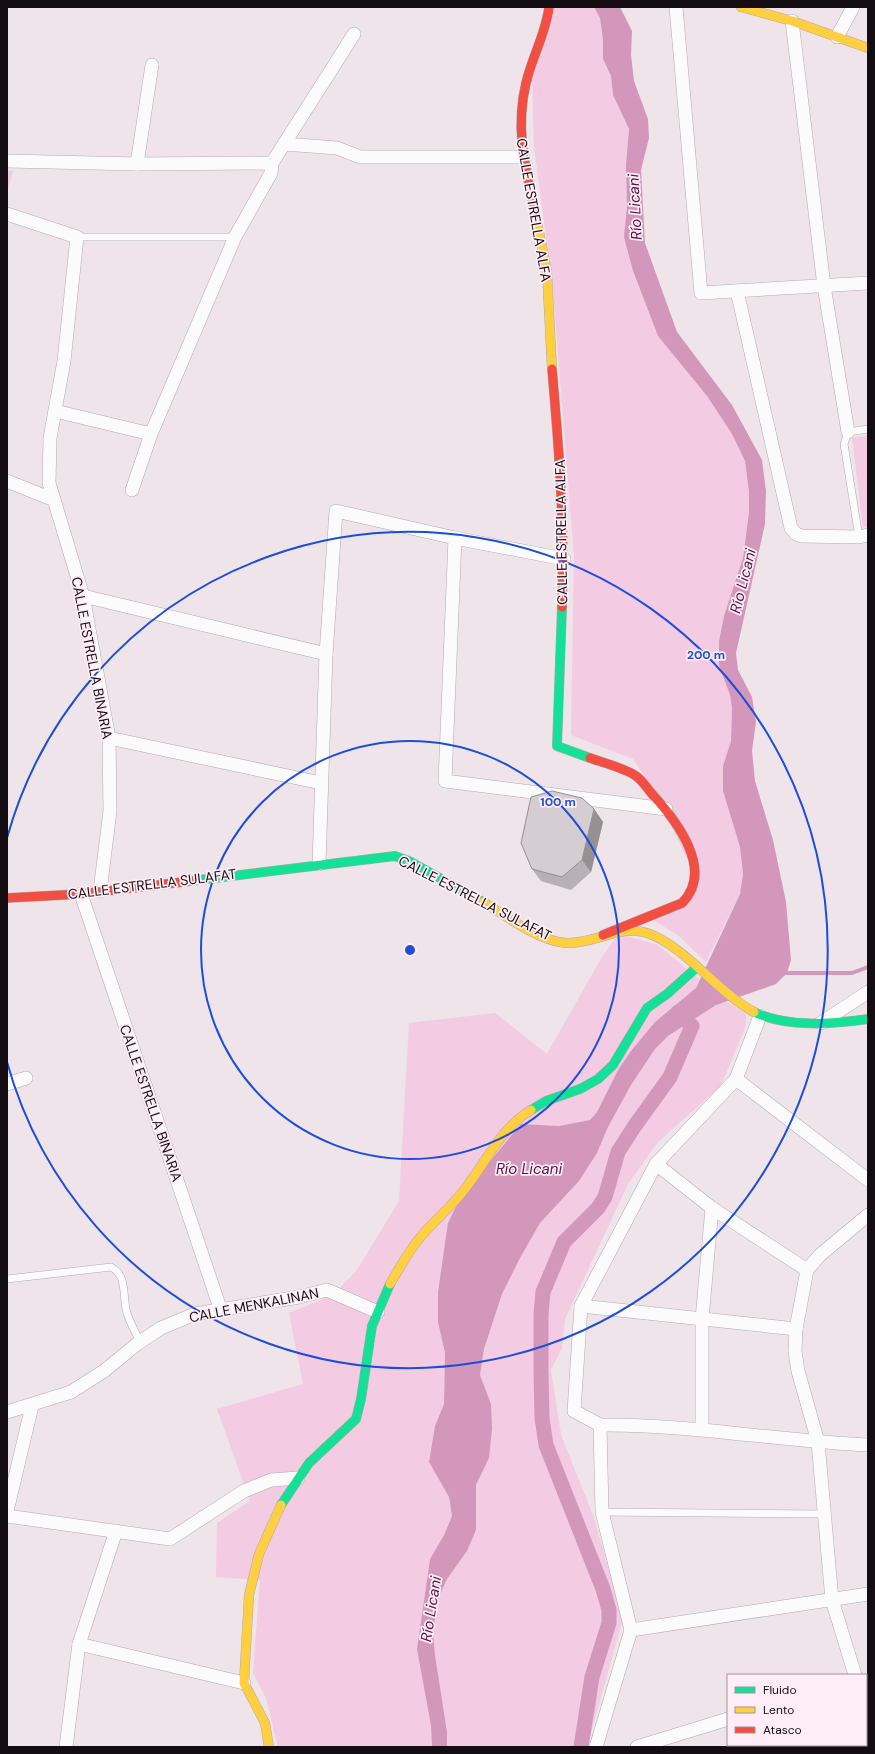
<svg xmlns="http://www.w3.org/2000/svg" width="875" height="1754" font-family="'DM Sans',sans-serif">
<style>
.green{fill:#f3cbe2}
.water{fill:#d397bc}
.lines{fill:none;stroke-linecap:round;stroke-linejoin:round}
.stream{stroke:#d397bc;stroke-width:4}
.canal{stroke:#d397bc;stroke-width:15}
.lane-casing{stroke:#b2aaae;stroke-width:8}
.street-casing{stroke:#b2aaae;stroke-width:14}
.fast-casing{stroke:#b2aaae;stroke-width:10}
.slow-casing{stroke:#b2aaae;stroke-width:10}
.jam-casing{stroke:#b2aaae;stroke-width:10}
.lane{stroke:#fcfbfc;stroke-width:7}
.street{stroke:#fcfbfc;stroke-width:13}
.fast{stroke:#16e098;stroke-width:9}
.slow{stroke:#ffcf43;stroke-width:9}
.jam{stroke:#f24e42;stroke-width:9}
.wall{fill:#b8b0b5}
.shaded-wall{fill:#969093}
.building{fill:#d6cdd2;stroke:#969093}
.ring{fill:none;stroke:#1d4ed8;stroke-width:2}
.labels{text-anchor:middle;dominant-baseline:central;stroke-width:3.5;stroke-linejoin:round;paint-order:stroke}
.street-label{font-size:14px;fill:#130c10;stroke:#feedf6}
.water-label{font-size:15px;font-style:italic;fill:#591043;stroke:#feedf6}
.centre{fill:#1d4ed8;stroke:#feedf6;stroke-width:2}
.ring-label{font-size:12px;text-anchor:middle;font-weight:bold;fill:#1d4ed8;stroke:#feedf6;stroke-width:3.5;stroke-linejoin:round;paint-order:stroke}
</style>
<rect width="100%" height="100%" fill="#eee4e9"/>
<g class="green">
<polygon points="555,7 594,7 600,18 603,40 603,59 611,76 613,95 629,129 626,164 627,207 633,272 658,336 707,396 732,434 745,461 749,492 749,512 743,558 724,616 719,641 719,665 730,695 732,708 731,741 723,766 723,791 740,847 743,874 740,894 706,962 679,936 650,918 700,885 652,787 633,759 571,735 574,556 553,290 534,146 532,73"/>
<polygon points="7,171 13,171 7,192"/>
<polygon points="868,436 868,526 863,527 852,438"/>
<polygon points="619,934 658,945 699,979 696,988 655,1022 618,1070 597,1112 590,1120 559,1126 521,1124 443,1263 438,1292 438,1322 445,1353 444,1404 435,1426 429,1462 449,1497 452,1516 444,1535 430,1559 423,1607 426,1700 431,1726 432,1747 278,1747 266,1698 253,1673 260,1580 216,1577 217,1523 250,1501 217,1409 303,1384 289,1313 333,1295 357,1270 399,1201 409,1023 495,1013 547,1054 603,955"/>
<polygon points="726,1001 746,1014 746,1025 721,1086 658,1142 628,1184 565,1319 562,1348 551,1370 561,1435 593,1515 623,1619 587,1747 447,1747 447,1732 435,1655 433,1632 439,1597 447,1579 467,1551 476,1530 476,1485 489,1458 491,1404 480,1375 484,1349 502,1294 520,1258 540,1223 579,1181 597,1153 608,1127 631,1085 655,1049 668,1036 716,1005"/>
</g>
<polygon class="water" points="594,7 620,7 632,31 631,55 634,81 648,119 649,138 641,170 645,243 677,332 732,405 762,460 766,491 765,524 736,653 738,670 752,697 756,722 752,751 755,781 773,840 786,902 791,960 787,973 776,984 716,1005 668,1036 655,1049 631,1085 608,1127 597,1153 579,1181 540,1223 520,1258 502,1294 484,1349 480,1375 491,1404 492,1429 489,1458 476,1485 476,1530 467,1551 447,1579 439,1597 433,1632 435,1655 447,1732 447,1747 432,1747 431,1726 417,1649 430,1559 444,1535 452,1516 449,1497 429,1462 435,1426 444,1404 445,1353 438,1322 438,1292 448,1223 461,1196 521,1124 559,1126 590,1120 597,1112 618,1070 631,1051 655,1022 696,988 740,894 743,874 740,847 723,791 723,766 731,741 732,708 730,695 719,665 719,641 724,616 743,558 749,512 749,492 745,461 732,434 707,396 658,336 633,271 624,237 627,207 626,164 629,129 613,95 611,76 603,59 603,40 600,18"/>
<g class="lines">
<polyline class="stream" points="781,973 852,973 868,967"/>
<polyline class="canal" points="581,1747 592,1677 609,1623 609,1610 603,1589 546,1445 542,1418 541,1370 541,1315 543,1292 564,1242 598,1208 605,1197 618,1152 634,1127 670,1077 692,1026 678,1012"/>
<defs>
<g id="lane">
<polyline points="77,237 235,237"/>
<polyline points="859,537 844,444 848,432 868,429"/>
<path d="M7 1279 111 1267C128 1276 122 1296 127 1313 130 1323 136 1333 140 1342"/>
<polyline points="602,1512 824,1514"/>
</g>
<g id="street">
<polyline points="676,7 701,293 868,283"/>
<polyline points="792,21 824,286 848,432"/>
<polyline points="837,37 853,7"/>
<polyline points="284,144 337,148 360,157 523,157"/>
<polyline points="7,161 137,164 272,163"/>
<polyline points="137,164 152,65"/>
<polyline points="7,214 77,237 64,361 50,438 49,483 83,596 109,738 110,811 100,891"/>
<polyline points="737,291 791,528 796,534 802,536 859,537 868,535"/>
<polyline points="55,411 151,434"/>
<polyline points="7,481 54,500"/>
<polyline points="132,490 151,434 235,237 271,173 272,163 354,34"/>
<polyline points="455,538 445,781 666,809"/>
<polyline points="83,596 326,654"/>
<polyline points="109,738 321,783"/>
<polyline points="319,864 326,654 336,511 455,538 564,559"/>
<polyline points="81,894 221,1311"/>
<polyline points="821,1023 868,992"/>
<polyline points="736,1079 868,1180"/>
<polyline points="7,1084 26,1078"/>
<polyline points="656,1164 712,1208 807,1270"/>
<polyline points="581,1306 796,1329"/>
<polyline points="7,1412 71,1392 104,1371 137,1344 161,1328 195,1314 299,1297 327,1290 378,1312"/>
<path d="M600 1425C690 1424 778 1441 868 1445"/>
<polyline points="702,1429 702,1319 712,1208"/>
<polyline points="7,1511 32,1406"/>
<polyline points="7,1516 170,1539 244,1491 271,1480 298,1478"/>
<polyline points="631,1630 868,1594"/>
<polyline points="79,1644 244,1683"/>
<polyline points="855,1675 832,1600 818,1442 798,1371 795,1351 796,1329 807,1270 820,1255 868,1215"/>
<polyline points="866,1701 868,1702"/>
<polyline points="66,1747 79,1644 116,1531"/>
<polyline points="596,1747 631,1630 602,1512 600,1425 574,1411 581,1306 656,1164 736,1079 760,1016"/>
<polyline points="637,1747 728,1719"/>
<polyline points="744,1747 745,1745"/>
</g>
<g id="fast">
<polyline points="562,607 557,746 590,758"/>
<polyline points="191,881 395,856 411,862 483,902"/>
<path d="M754 1012C788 1028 832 1024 868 1019"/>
<polyline points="531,1110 546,1101 580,1089 598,1079 613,1065 647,1008 667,994 696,968"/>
<polyline points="281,1505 309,1463 356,1419 361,1399 372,1326 390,1284"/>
</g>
<g id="slow">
<polyline points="741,7 792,21 868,48"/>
<polyline points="535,212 547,272 552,369"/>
<path d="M483 902C506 916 540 942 567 943 594 944 620 924 647 933 685 946 717 992 754 1012"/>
<path d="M390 1284C399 1269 407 1254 418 1240 433 1221 453 1206 467 1186 488 1159 501 1128 531 1110"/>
<polyline points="269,1747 265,1723 244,1683 249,1595 259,1554 281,1505"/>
</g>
<g id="jam">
<path d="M535 212C525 167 515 129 526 83 532 57 546 33 549 7"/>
<path d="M552 369C559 449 565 527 562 607"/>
<path d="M590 758C601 762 627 769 636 776 642 780 647 788 652 794 676 820 715 870 682 903L603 935"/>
<polyline points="7,898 81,894 191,881"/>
</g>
</defs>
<use href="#lane" class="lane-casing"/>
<use href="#street" class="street-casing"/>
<use href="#fast" class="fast-casing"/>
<use href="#slow" class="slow-casing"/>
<use href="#jam" class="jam-casing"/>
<use href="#lane" class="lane"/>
<use href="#street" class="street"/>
<use href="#fast" class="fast"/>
<use href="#slow" class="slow"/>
<use href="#jam" class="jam"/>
</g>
<polygon class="wall" points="594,809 603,822 591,872 571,890 541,881 532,869"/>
<polygon class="shaded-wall" points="594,809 603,822 591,872 582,860"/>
<polygon class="building" points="552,791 582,798 594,809 582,860 562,877 532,869 521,843 531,797"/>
<g class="ring">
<circle cx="410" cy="950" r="209"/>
<path d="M7 838A418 418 0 1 1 7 1062"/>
</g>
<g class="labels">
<g class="street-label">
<text transform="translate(534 210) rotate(80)">CALLE ESTRELLA ALFA</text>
<text transform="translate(561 532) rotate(-91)">CALLE ESTRELLA ALFA</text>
<text transform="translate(92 658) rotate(79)">CALLE ESTRELLA BINARIA</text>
<text transform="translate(152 884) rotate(-7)">CALLE ESTRELLA SULAFAT</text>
<text transform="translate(475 898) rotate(27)">CALLE ESTRELLA SULAFAT</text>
<text transform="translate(151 1103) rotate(71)">CALLE ESTRELLA BINARIA</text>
<text transform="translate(254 1305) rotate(-11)">CALLE MENKALINAN</text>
</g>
<g class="water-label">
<text transform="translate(635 207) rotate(-93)">Río Licani</text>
<text transform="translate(743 581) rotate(-76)">Río Licani</text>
<text x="529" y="1169">Río Licani</text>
<text transform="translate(431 1609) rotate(-81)">Río Licani</text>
</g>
</g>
<circle cx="410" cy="950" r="6" class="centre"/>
<g class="ring-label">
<text x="706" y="659">200 m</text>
<text x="558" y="806">100 m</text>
</g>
<rect width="875" height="1754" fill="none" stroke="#130c10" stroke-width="16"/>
<rect x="727" y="1674" width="140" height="72" fill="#feedf6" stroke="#a0939a"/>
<rect x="735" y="1687" width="20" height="6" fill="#16e098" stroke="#a0939a"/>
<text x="763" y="1694" font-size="12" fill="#130c10">Fluido</text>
<rect x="735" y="1707" width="20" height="6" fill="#ffcf43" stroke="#a0939a"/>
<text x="763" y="1714" font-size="12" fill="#130c10">Lento</text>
<rect x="735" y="1727" width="20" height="6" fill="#f24e42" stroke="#a0939a"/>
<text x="763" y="1734" font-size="12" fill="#130c10">Atasco</text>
</svg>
